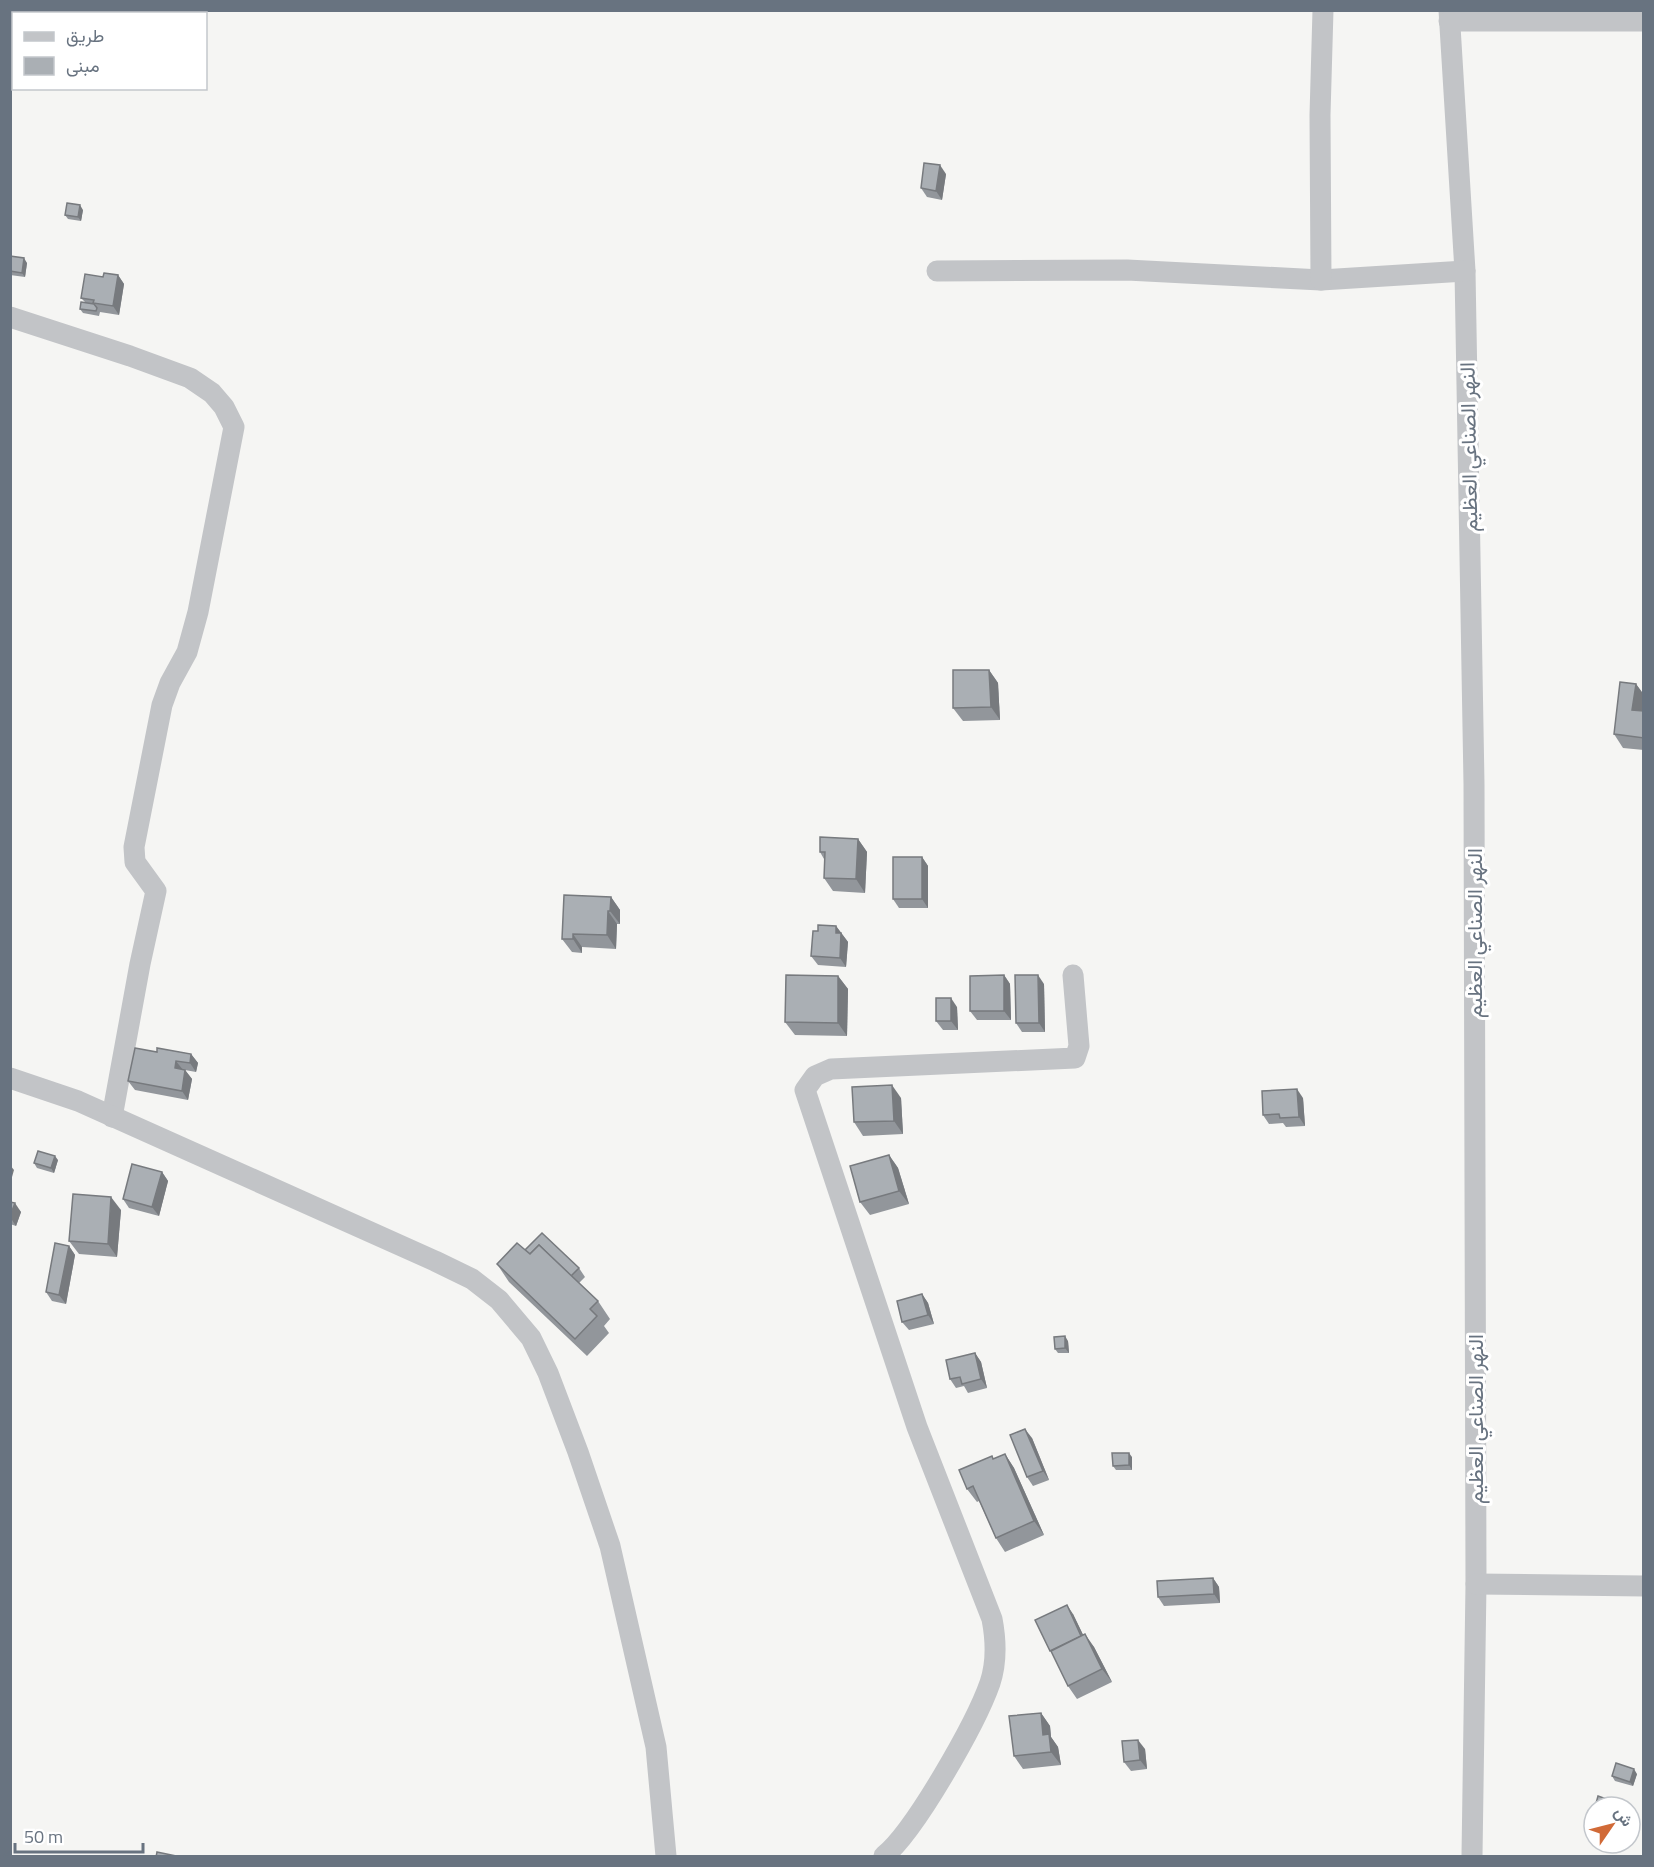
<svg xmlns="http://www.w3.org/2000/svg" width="1654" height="1867" font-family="'Titillium Web',Vazirmatn,sans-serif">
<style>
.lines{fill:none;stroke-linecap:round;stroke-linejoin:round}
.minor{stroke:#c2c4c7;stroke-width:21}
.wall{fill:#92969b}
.shaded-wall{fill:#777a7e}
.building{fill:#aaafb4;stroke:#777a7e;stroke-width:1.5}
.labels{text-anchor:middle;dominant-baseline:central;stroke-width:6;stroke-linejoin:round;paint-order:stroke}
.street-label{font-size:21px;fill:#687380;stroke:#fff}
</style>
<rect width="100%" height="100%" fill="#f5f5f3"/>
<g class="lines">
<g class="minor">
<polyline points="1449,10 1465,271 1474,784 1476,1584 1472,1856"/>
<polyline points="1449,21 1644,21"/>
<polyline points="937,271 1127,270 1321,280 1465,271"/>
<polyline points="1321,280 1320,115 1323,10"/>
<polyline points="10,317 130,356 190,378 212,393 224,407 234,427 198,612 187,652 170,683 162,705 134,847 135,862 156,891 140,964 112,1117"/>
<polyline points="10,1078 78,1101 435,1261 472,1279 499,1300 531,1338 548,1373 578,1452 610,1546 656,1747 666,1856"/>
<polyline points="1476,1584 1644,1586"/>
<path d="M884 1856C915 1831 976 1723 990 1683 997 1662 996 1640 992 1619L917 1427 805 1090 815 1076 831 1069 1075 1058 1079 1046 1073 975"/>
</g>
</g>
<g class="wall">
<polygon points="946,174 942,200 927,197 921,188"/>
<polygon points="83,210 81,221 68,219 65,215"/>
<polygon points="10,256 27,263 25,277 10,275"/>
<polygon points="118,275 124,284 119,315 100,312 99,316 83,313 80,309 85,302 81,298 103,277"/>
<polygon points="989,670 998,683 1000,720 963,721 953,708"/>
<polygon points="1636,684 1644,695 1644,750 1623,748 1614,734"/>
<polygon points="858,839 867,852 865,893 833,891 824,878 824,859 820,852"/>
<polygon points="922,857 928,866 928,908 899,908 893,899"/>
<polygon points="611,897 620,910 620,924 617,924 616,949 582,947 582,953 572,952 562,939"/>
<polygon points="836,926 848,942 846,967 818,965 811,956 818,931"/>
<polygon points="1004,975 1010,984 1011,1020 977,1020 970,1011"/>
<polygon points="838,976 848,989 847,1036 795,1035 785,1022"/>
<polygon points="1044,984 1045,1032 1022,1032 1016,1023"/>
<polygon points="957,1007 958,1030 943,1030 936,1021"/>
<polygon points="191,1054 198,1063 196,1072 185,1070 192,1079 188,1100 135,1090 128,1081"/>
<polygon points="901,1098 903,1134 863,1136 854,1122"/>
<polygon points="1303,1098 1305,1126 1286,1127 1283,1123 1269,1124 1263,1115"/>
<polygon points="889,1155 898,1168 909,1204 870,1215 860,1202"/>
<polygon points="58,1160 54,1173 37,1168 34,1163"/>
<polygon points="162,1172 168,1181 159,1216 129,1208 123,1199"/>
<polygon points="10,1202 21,1212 16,1226 10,1224"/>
<polygon points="121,1210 117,1257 79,1254 69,1241"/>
<polygon points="69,1246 75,1255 66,1304 52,1301 46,1292"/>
<polygon points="525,1250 579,1268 585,1277 579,1283 598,1301 610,1319 604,1326 609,1333 587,1356 509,1282 497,1264"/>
<polygon points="922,1294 928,1303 934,1324 909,1330 902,1322"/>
<polygon points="1068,1341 1069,1353 1058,1353 1055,1349"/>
<polygon points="975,1353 981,1362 987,1388 968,1393 964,1386 956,1388 950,1379"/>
<polygon points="1032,1438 1049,1480 1033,1486 1027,1477"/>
<polygon points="1005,1454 1014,1468 1044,1535 1005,1552 996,1538 979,1501 977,1502 967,1489 994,1459"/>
<polygon points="1132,1457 1132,1470 1116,1470 1113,1466"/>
<polygon points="1213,1578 1219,1587 1220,1603 1164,1606 1158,1597"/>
<polygon points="1073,1614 1083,1635 1094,1647 1112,1682 1077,1699 1068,1686"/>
<polygon points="1041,1713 1050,1726 1051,1737 1058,1747 1061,1765 1023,1769 1014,1756"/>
<polygon points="1145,1749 1147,1769 1131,1771 1124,1762"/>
<polygon points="1637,1774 1633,1786 1615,1781 1612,1776"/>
</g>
<g class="shaded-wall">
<polygon points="940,165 946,174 942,200 936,191"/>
<polygon points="80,205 83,210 81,221 78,217"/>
<polygon points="24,258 27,263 25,277 22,273"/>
<polygon points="118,275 124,284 119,315 113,306"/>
<polygon points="989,670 998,683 1000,720 991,707"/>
<polygon points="1636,684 1644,695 1644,709 1642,723 1632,710"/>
<polygon points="858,839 867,852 865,893 856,879"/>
<polygon points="922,857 928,866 928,908 922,899"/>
<polygon points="611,897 620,910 620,924 610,911"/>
<polygon points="608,911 617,924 616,949 607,935"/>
<polygon points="836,926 848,942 846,967 840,958 836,933"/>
<polygon points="573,934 582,947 582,953 573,939"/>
<polygon points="1004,975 1010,984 1011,1020 1004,1011"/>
<polygon points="1038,975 1044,984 1045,1032 1039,1023"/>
<polygon points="838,976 848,989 847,1036 838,1023"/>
<polygon points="951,998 957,1007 958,1030 951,1021"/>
<polygon points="191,1054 198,1063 196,1072 190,1063"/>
<polygon points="176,1061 183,1070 175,1068"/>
<polygon points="185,1070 192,1079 188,1100 182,1091"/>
<polygon points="892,1085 901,1098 903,1134 894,1121"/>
<polygon points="1297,1089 1303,1098 1305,1126 1299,1117"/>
<polygon points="889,1155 898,1168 909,1204 899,1191"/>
<polygon points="55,1156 58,1160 54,1173 51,1168"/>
<polygon points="10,1165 14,1170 12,1177 10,1176"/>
<polygon points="162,1172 168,1181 159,1216 152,1207"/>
<polygon points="111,1197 121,1210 117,1257 108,1244"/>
<polygon points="15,1203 21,1212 16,1226 10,1217"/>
<polygon points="69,1246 75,1255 66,1304 59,1295"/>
<polygon points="922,1294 928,1303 934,1324 928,1315"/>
<polygon points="1065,1336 1068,1341 1069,1353 1065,1348"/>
<polygon points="975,1353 981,1362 987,1388 981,1379"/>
<polygon points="1025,1429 1032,1438 1049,1480 1043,1471"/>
<polygon points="1129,1453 1132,1457 1132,1470 1129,1465"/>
<polygon points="1005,1454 1014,1468 1044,1535 1034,1521"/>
<polygon points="1213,1578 1219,1587 1220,1603 1214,1594"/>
<polygon points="1067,1605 1073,1614 1088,1645 1082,1636"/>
<polygon points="1085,1634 1094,1647 1112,1682 1102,1669"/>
<polygon points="1041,1713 1050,1726 1051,1737 1058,1747 1061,1765 1051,1752 1043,1735"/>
<polygon points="1138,1740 1145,1749 1147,1769 1140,1760"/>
<polygon points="1634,1769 1637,1774 1633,1786 1630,1782"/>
<polygon points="1609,1800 1613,1805 1612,1807 1607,1807"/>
</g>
<g class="building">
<polygon points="924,163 940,165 936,191 921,188"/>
<polygon points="67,203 80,205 78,217 65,215"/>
<polygon points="10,256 24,258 22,273 10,271"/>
<polygon points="104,273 118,275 113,306 93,303 94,300 81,298 85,274 103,277"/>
<polygon points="81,302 94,304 97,308 96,311 80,309"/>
<polygon points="953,670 989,670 991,707 953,708"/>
<polygon points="1620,682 1636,684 1632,710 1644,711 1644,738 1614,734"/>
<polygon points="820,837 858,839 856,879 824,878 825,852 820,852"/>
<rect x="893" y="857" width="29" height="42"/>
<polygon points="564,895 611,897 610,911 608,911 607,935 573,934 573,939 562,939"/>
<polygon points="818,925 836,926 836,933 841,933 840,958 811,956 813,931 818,931"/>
<polygon points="786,975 838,976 838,1023 785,1022"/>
<polygon points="1004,975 1004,1011 970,1011 970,976"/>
<polygon points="1015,975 1038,975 1039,1023 1016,1023"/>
<rect x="936" y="998" width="15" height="23"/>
<polygon points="135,1048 157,1052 157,1048 191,1054 190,1063 176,1061 175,1068 185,1070 182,1091 128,1081"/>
<polygon points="892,1085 894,1121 854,1122 852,1087"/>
<polygon points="1297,1089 1299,1117 1280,1118 1279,1114 1263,1115 1262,1091"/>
<polygon points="38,1151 55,1156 51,1168 34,1163"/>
<polygon points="889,1155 899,1191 860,1202 850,1166"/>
<polygon points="132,1164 162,1172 152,1207 123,1199"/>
<polygon points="73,1194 111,1197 108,1244 69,1241"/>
<polygon points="10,1202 15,1203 10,1216"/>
<polygon points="542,1233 579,1268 571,1276 539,1245 530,1254 525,1250"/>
<polygon points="55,1243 69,1246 59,1295 46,1292"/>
<polygon points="517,1243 530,1254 539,1245 598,1301 590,1309 597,1316 575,1339 497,1264"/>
<polygon points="922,1294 928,1315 902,1322 897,1301"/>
<polygon points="1065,1336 1065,1348 1055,1349 1054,1337"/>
<polygon points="975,1353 981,1379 962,1384 960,1377 950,1379 946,1360"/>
<polygon points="1025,1429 1043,1471 1027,1477 1010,1435"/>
<polygon points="1112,1453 1129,1453 1129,1465 1113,1466"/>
<polygon points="1005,1454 1034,1521 996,1538 973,1486 967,1489 959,1470 992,1456 993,1459"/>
<polygon points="1213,1578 1214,1594 1158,1597 1157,1581"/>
<polygon points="1067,1605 1081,1636 1050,1651 1035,1620"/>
<polygon points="1085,1634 1102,1669 1068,1686 1051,1651"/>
<polygon points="1041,1713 1043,1735 1049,1734 1051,1752 1014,1756 1009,1716"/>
<polygon points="1138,1740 1140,1760 1124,1762 1122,1741"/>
<polygon points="1616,1763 1634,1769 1630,1782 1612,1776"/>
<polygon points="1598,1796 1609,1800 1607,1807 1595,1807"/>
<polygon points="157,1852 181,1857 156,1857"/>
</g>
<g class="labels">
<g class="street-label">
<text transform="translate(1468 447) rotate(-91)">النهر الصناعي العظيم</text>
<text transform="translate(1474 933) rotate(-90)">النهر الصناعي العظيم</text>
<text transform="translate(1475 1419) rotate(-90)">النهر الصناعي العظيم</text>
</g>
</g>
<rect width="1654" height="1867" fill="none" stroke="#687380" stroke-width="24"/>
<rect x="12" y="12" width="195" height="78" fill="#ffffff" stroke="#c3c7cc" stroke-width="1.5"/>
<rect x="24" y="32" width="30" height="9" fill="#c2c4c7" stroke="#c3c7cc" stroke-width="1.5"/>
<text x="66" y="42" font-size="18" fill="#687380">طريق</text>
<rect x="24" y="57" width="30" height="18" fill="#aaafb4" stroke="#c3c7cc" stroke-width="1.5"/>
<text x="66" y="72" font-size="18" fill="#687380">مبنى</text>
<g transform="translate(1612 1825) rotate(55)"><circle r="28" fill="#ffffff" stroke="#c3c7cc" stroke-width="1.5"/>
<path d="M0-4.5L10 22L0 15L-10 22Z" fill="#d16a37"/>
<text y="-9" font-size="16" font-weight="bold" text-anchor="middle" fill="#687380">ش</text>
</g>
<path d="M15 1843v9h128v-9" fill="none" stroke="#687380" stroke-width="3"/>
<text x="24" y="1843" font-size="18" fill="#687380" stroke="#ffffff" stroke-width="4.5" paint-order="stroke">50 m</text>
</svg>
